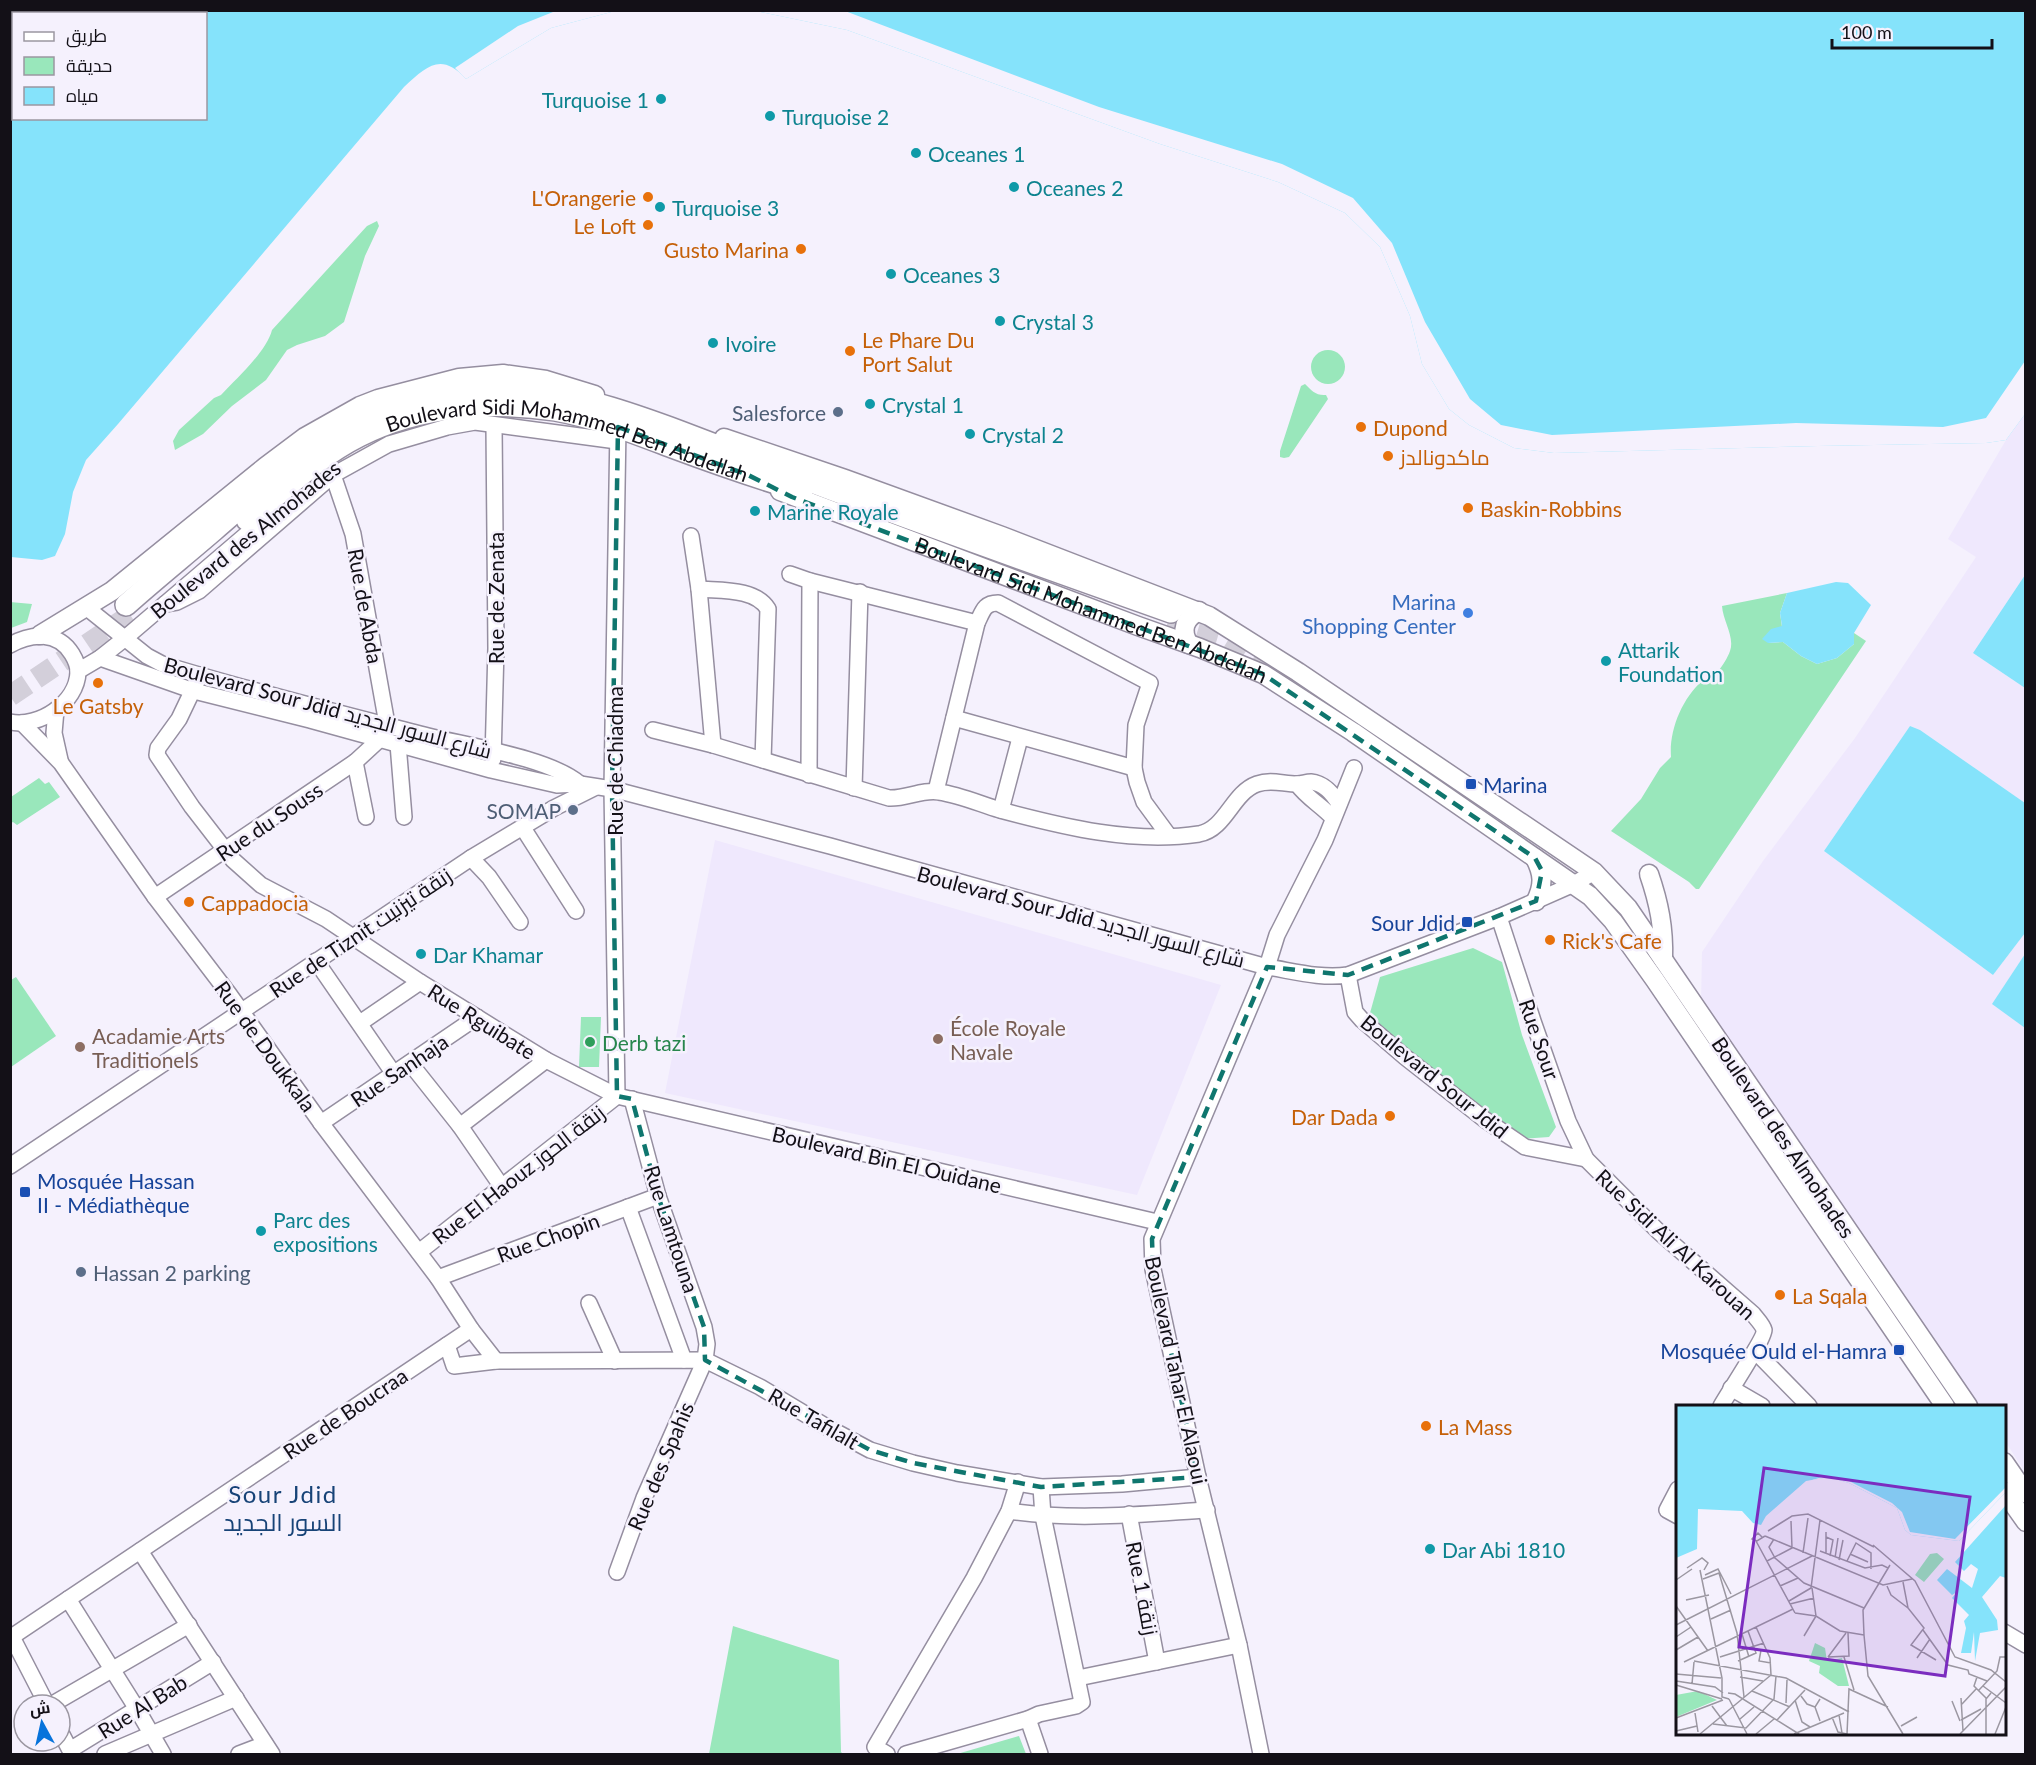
<svg xmlns="http://www.w3.org/2000/svg" width="2036" height="1765" font-family="Lato,Cairo,sans-serif">
<style>
.built{fill:#efe8fd}
.green{fill:#99e7bb}
.water{fill:#85e3fb;fill-rule:evenodd}
.pier{fill:#f5f1fd}
.lines{fill:none;stroke-linecap:round;stroke-linejoin:round}
.highway-tunnel{stroke:#d3cfda;stroke-width:21;stroke-dasharray:21 10;stroke-linecap:butt}
.minor-casing{stroke:#958ea0;stroke-width:18}
.major-casing{stroke:#958ea0;stroke-width:21}
.highway-casing{stroke:#958ea0;stroke-width:24}
.minor{stroke:#fff;stroke-width:15}
.major{stroke:#fff;stroke-width:18}
.highway{stroke:#fff;stroke-width:21}
.marked{fill:none;stroke:#0f766e;stroke-width:4.5;stroke-dasharray:12 8;stroke-linejoin:round}
.culture-dot{fill:#0f9aa8;stroke:#f5f1fd;stroke-width:2}
.food-dot{fill:#e8710a;stroke:#f5f1fd;stroke-width:2}
.service-dot{fill:#5c6f8a;stroke:#f5f1fd;stroke-width:2}
.shop-dot{fill:#3f7fe0;stroke:#f5f1fd;stroke-width:2}
.transit-dot{fill:#1a4fb4;stroke:#f5f1fd;stroke-width:2}
.education-dot{fill:#8d6e63;stroke:#f5f1fd;stroke-width:2}
.leisure-dot{fill:#2e9e5b;stroke:#f5f1fd;stroke-width:2}
.labels{text-anchor:middle;dominant-baseline:central;stroke-width:5;stroke-linejoin:round;paint-order:stroke}
.culture-label{font-size:21px;fill:#0d838f;stroke:#f5f1fd;text-anchor:start}
.food-label{font-size:21px;fill:#c56008;stroke:#f5f1fd;text-anchor:start}
.service-label{font-size:21px;fill:#4e5e75;stroke:#f5f1fd;text-anchor:end}
.street-label{font-size:21px;fill:#131017;stroke:#f5f1fd}
.shop-label{font-size:21px;fill:#366cbe;stroke:#f5f1fd;text-anchor:end}
.transit-label{font-size:21px;fill:#164399;stroke:#f5f1fd;text-anchor:start}
.education-label{font-size:21px;fill:#785e54;stroke:#f5f1fd;text-anchor:start}
.leisure-label{font-size:21px;fill:#27864d;stroke:#f5f1fd;text-anchor:start}
.quarter-label{font-size:24px;letter-spacing:1.5px;fill:#174377;stroke:#f5f1fd}
.inset-road{fill:none;stroke:#9b97a1;stroke-width:1.5}
.view{fill:#7b2cbf;fill-opacity:0.15;stroke:#7b2cbf;stroke-width:3}
.inset-edge{fill:none;stroke:#131017;stroke-width:3}
</style>
<rect width="100%" height="100%" fill="#f5f1fd"/>
<g class="built">
<polygon points="2025,414 2025,575 1973,653 2025,688 2025,803 1920,730 1910,726 1824,851 1993,975 2025,933 2025,954 1993,1004 2025,1028 2025,1472 2005,1441 2004,1406 1980,1406 1701,1003 1702,952 1763,861 1855,738 1976,557 1948,539 2006,440"/>
<polygon points="715,840 1221,985 1137,1195 665,1093"/>
</g>
<g class="green">
<path d="M377 221 379 226 365 256 344 322 325 336 297 345 287 350 266 380 232 406 203 434 175 450 173 441 179 430 214 398 221 395C236 379 267 351 272 330L367 226Z"/>
<circle cx="1328" cy="367" r="17"/>
<path d="M1305 384C1311 390 1316 396 1326 395L1328 399 1289 457 1284 458 1280 457V451L1301 386Z"/>
<path d="M1787 593 1780 613 1782 627 1768 643 1783 642 1801 656 1817 664 1837 658 1854 644V633L1866 641 1699 889H1696L1689 882 1611 831 1641 799 1660 768 1671 757C1669 730 1682 699 1702 681 1707 677 1713 675 1718 671 1722 667 1728 657 1730 651 1735 637 1723 621 1722 606Z"/>
<polygon points="10,602 32,604 27,622 11,628"/>
<polygon points="39,778 45,784 49,782 60,797 17,825 13,822 11,823 11,797"/>
<polygon points="1473,948 1502,962 1522,1035 1556,1127 1549,1137 1522,1139 1375,1026 1370,1013 1380,977"/>
<polygon points="16,977 56,1036 11,1067 11,980"/>
<polygon points="581,1017 601,1017 599,1067 579,1067"/>
<polygon points="733,1626 839,1660 841,1752 843,1754 709,1754"/>
<polygon points="1019,1736 1026,1754 957,1754"/>
</g>
<g class="water">
<path d="M11 11H615L551 28 466 79C441 52 427 66 404 87L118 424 86 460 73 492 65 534 55 556 42 560 11 557ZM14 14H206V118H14Z"/>
<polygon points="756,11 2025,11 2025,414 2006,440 1986,443 1818,446 1554,453 1514,448 1469,425 1449,409 1422,364 1410,316 1380,247 1345,213 1278,182 1160,144 847,30"/>
<polygon points="2025,575 2025,688 1973,653"/>
<polygon points="1836,582 1848,583 1871,605 1854,633 1854,644 1837,658 1817,664 1801,656 1783,642 1768,643 1762,639 1771,629 1782,626 1780,613 1787,593"/>
<polygon points="1910,726 1920,730 2025,803 2025,933 1993,975 1824,851"/>
<polygon points="2025,954 2026,1028 2025,1028 1992,1004"/>
</g>
<g class="pier">
<polygon points="558,10 615,11 551,28 466,79 455,68 518,26"/>
<polygon points="756,11 845,11 1099,107 1282,164 1353,198 1392,243 1425,322 1470,399 1501,425 1552,435 1796,423 1943,427 1986,418 2025,361 2025,414 2006,440 1986,443 1818,446 1554,453 1514,448 1469,425 1449,409 1422,364 1410,316 1380,247 1345,213 1278,182 1160,144 847,30"/>
</g>
<g class="lines">
<g class="highway-tunnel">
<polyline points="1167,625 1224,642 1285,679"/>
<polyline points="10,696 132,614"/>
<polyline points="1618,917 1637,939 1672,987"/>
</g>
<defs>
<g id="minor">
<polyline points="691,536 699,589 713,745"/>
<polyline points="790,574 810,581 977,623"/>
<path d="M699 589C720 591 755 588 768 609L763 760"/>
<polyline points="165,604 177,602 199,591 333,475 389,444 447,427 475,422 617,441"/>
<path d="M87 608 147 656 162 664C250 691 339 713 428 736 468 746 550 758 580 784"/>
<path d="M10 645C31 633 58 631 72 654 75 659 78 665 78 672 77 703 39 728 10 722"/>
<path d="M100 658 194 691 310 720 491 770 557 785 580 784 612 789 830 846 1267 967C1293 971 1321 979 1348 975L1499 917 1574 884 1594 872"/>
<polyline points="78,671 100,658 124,639 275,510"/>
<polyline points="200,675 179,719 158,748 157,755 192,807 233,860 261,885 326,919 420,982 546,1060 617,1096 1157,1222"/>
<polyline points="56,710 54,733 60,760"/>
<polyline points="954,718 1134,768"/>
<polyline points="22,723 61,763 155,897 229,994 321,1123 438,1278 471,1329 496,1361"/>
<path d="M653 730 713 745 889 798C906 799 922 789 939 792 960 795 980 804 1000 810 1064 827 1133 844 1199 834 1226 829 1232 793 1257 784 1271 779 1283 784 1297 784 1302 784 1306 782 1311 782 1323 783 1333 794 1339 804"/>
<polyline points="398,744 404,817"/>
<polyline points="493,759 496,648 494,426"/>
<polyline points="355,762 366,817"/>
<polyline points="809,775 810,581"/>
<path d="M1297 784C1307 798 1321 805 1333 818"/>
<polyline points="854,788 860,592"/>
<path d="M936 791 977 623C983 611 984 603 998 603L1150 683 1136 725 1134 768 1137 782 1144 802 1169 836"/>
<polyline points="1001,810 1020,738"/>
<polyline points="523,828 576,911"/>
<polyline points="471,858 489,877 520,922"/>
<polyline points="155,897 355,762 380,739 387,724 353,534 333,475"/>
<path d="M1499 917 1533 1021 1568 1121 1586 1159 1658 1231 1753 1314C1756 1318 1763 1325 1764 1330 1765 1338 1727 1395 1721 1406"/>
<polyline points="316,961 394,1074"/>
<polyline points="1348,975 1355,1012 1362,1020 1405,1057 1484,1119 1525,1147 1586,1159"/>
<polyline points="360,1023 420,982"/>
<polyline points="410,1063 460,1126 502,1187"/>
<polyline points="617,1096 612,789 618,427"/>
<polyline points="321,1123 477,1017"/>
<polyline points="460,1126 546,1060"/>
<polyline points="10,1166 471,858 554,808 596,787"/>
<polyline points="628,1207 684,1360"/>
<polyline points="419,1252 617,1096"/>
<polyline points="438,1278 658,1196"/>
<polyline points="589,1303 615,1361"/>
<polyline points="447,1345 454,1366 496,1361 705,1360 760,1387 825,1426 870,1450 913,1463 957,1473 1041,1487 1122,1484 1198,1477"/>
<polyline points="1755,1351 1809,1406"/>
<polyline points="1731,1388 1762,1406"/>
<polyline points="1678,1489 1667,1510 1678,1516"/>
<path d="M1009 1511C1075 1521 1142 1514 1207 1510"/>
<polyline points="1129,1514 1157,1662"/>
<polyline points="140,1551 272,1754"/>
<polyline points="617,1572 644,1498 705,1360 707,1344 704,1327 658,1196 632,1099"/>
<polyline points="68,1599 137,1709 163,1754"/>
<polyline points="2004,1632 2026,1645"/>
<polyline points="12,1637 47,1705"/>
<polyline points="10,1638 471,1329"/>
<polyline points="1078,1678 1239,1645"/>
<polyline points="51,1705 189,1625"/>
<polyline points="1028,1719 1040,1754"/>
<polyline points="60,1731 72,1754"/>
<polyline points="70,1750 213,1662"/>
<polyline points="105,1754 236,1698"/>
<polyline points="239,1754 265,1744"/>
<polyline points="887,1754 875,1747 974,1578 1009,1511 1018,1482"/>
<polyline points="906,1754 1028,1719 1039,1714 1076,1706 1082,1702 1043,1516 1041,1487"/>
<polyline points="1261,1754 1239,1645 1198,1477 1153,1269 1152,1239 1267,967 1277,935 1325,840 1354,768"/>
</g>
<g id="major">
<polyline points="724,438 845,479 1002,536 1209,616 1298,672 1594,872 1628,908 1968,1406"/>
<path id="s1" d="M780 491 1138 626 1200 648 1263 674 1353 732 1590 896 1613 921 1655 980 1945 1406"/>
<polyline points="40,635 112,591 265,467 305,437 360,406 378,399 459,378 503,374 546,380 595,395"/>
<path d="M1189 644C1180 630 1185 618 1199 611"/>
<path d="M1535 858C1543 874 1544 884 1536 901"/>
<path d="M1649 874C1659 903 1664 928 1663 959"/>
<polyline points="2004,1462 2026,1494"/>
<polyline points="2004,1491 2026,1522"/>
</g>
<g id="highway">
<path id="s2" d="M247 520C283 491 317 457 359 436 418 406 490 400 555 410 595 417 635 433 672 447 715 463 758 478 802 491"/>
<path d="M126 605C155 579 185 555 214 530 272 480 326 428 399 403 500 370 586 397 681 432 732 451 782 471 833 490 945 532 1058 572 1171 612"/>
</g>
</defs>
<use href="#minor" class="minor-casing"/>
<use href="#major" class="major-casing"/>
<use href="#highway" class="highway-casing"/>
<use href="#minor" class="minor"/>
<use href="#major" class="major"/>
<use href="#highway" class="highway"/>
</g>
<path class="marked" d="M618 427 748 475 792 497 1263 674 1535 858 1542 871 1536 901 1348 975 1267 967 1152 1239 1153 1269 1198 1477 1041 1487 913 1463 870 1450 705 1360 704 1327 658 1196 632 1099 617 1096 612 789Z"/>
<g class="culture-dot">
<circle cx="661" cy="99" r="6"/>
<circle cx="770" cy="116" r="6"/>
<circle cx="916" cy="153" r="6"/>
<circle cx="1014" cy="187" r="6"/>
<circle cx="660" cy="207" r="6"/>
<circle cx="891" cy="274" r="6"/>
<circle cx="1000" cy="321" r="6"/>
<circle cx="713" cy="343" r="6"/>
<circle cx="870" cy="404" r="6"/>
<circle cx="970" cy="434" r="6"/>
<circle cx="755" cy="511" r="6"/>
<circle cx="1606" cy="661" r="6"/>
<circle cx="421" cy="954" r="6"/>
<circle cx="261" cy="1231" r="6"/>
<circle cx="1430" cy="1549" r="6"/>
</g>
<g class="food-dot">
<circle cx="648" cy="197" r="6"/>
<circle cx="648" cy="225" r="6"/>
<circle cx="801" cy="249" r="6"/>
<circle cx="850" cy="351" r="6"/>
<circle cx="1361" cy="427" r="6"/>
<circle cx="1388" cy="456" r="6"/>
<circle cx="1468" cy="508" r="6"/>
<circle cx="98" cy="683" r="6"/>
<circle cx="189" cy="902" r="6"/>
<circle cx="1550" cy="940" r="6"/>
<circle cx="1390" cy="1116" r="6"/>
<circle cx="1780" cy="1295" r="6"/>
<circle cx="1426" cy="1426" r="6"/>
</g>
<g class="service-dot">
<circle cx="838" cy="412" r="6"/>
<circle cx="573" cy="810" r="6"/>
<circle cx="81" cy="1272" r="6"/>
</g>
<circle class="shop-dot" cx="1468" cy="613" r="6"/>
<g class="transit-dot">
<rect x="1465" y="778" width="12" height="12" rx="3"/>
<rect x="1461" y="916" width="12" height="12" rx="3"/>
<rect x="19" y="1186" width="12" height="12" rx="3"/>
<rect x="1893" y="1344" width="12" height="12" rx="3"/>
</g>
<g class="education-dot">
<circle cx="938" cy="1039" r="6"/>
<circle cx="80" cy="1047" r="6"/>
</g>
<circle class="leisure-dot" cx="590" cy="1042" r="6"/>
<g class="labels">
<g class="culture-label">
<text x="649" y="99" text-anchor="end">Turquoise 1</text>
<text x="782" y="116">Turquoise 2</text>
<text x="928" y="153">Oceanes 1</text>
<text x="1026" y="187">Oceanes 2</text>
<text x="672" y="207">Turquoise 3</text>
<text x="903" y="274">Oceanes 3</text>
<text x="1012" y="321">Crystal 3</text>
<text x="725" y="343">Ivoire</text>
<text x="882" y="404">Crystal 1</text>
<text x="982" y="434">Crystal 2</text>
<text x="767" y="511">Marine Royale</text>
<text x="1618" y="649">Attarik<tspan x="1618" dy="24">Foundation</tspan></text>
<text x="433" y="954">Dar Khamar</text>
<text x="273" y="1219">Parc des<tspan x="273" dy="24">expositions</tspan></text>
<text x="1442" y="1549">Dar Abi 1810</text>
</g>
<g class="food-label">
<text x="636" y="197" text-anchor="end">L'Orangerie</text>
<text x="636" y="225" text-anchor="end">Le Loft</text>
<text x="789" y="249" text-anchor="end">Gusto Marina</text>
<text x="862" y="339">Le Phare Du<tspan x="862" dy="24">Port Salut</tspan></text>
<text x="1373" y="427">Dupond</text>
<text x="1400" y="456">ماكدونالدز</text>
<text x="1480" y="508">Baskin-Robbins</text>
<text x="98" y="705" text-anchor="middle">Le Gatsby</text>
<text x="201" y="902">Cappadocia</text>
<text x="1562" y="940">Rick's Cafe</text>
<text x="1378" y="1116" text-anchor="end">Dar Dada</text>
<text x="1792" y="1295">La Sqala</text>
<text x="1438" y="1426">La Mass</text>
</g>
<g class="service-label">
<text x="826" y="412">Salesforce</text>
<text x="561" y="810">SOMAP</text>
<text x="93" y="1272" text-anchor="start">Hassan 2 parking</text>
</g>
<g class="street-label">
<text stroke="none"><textPath href="#s2" startOffset="357">Boulevard Sidi Mohammed Ben Abdellah</textPath></text>
<text transform="translate(245 539) rotate(-39)">Boulevard des Almohades</text>
<text transform="translate(495 598) rotate(-90)">Rue de Zenata</text>
<text transform="translate(366 606) rotate(80)">Rue de Abda</text>
<text stroke="none"><textPath href="#s1" startOffset="333">Boulevard Sidi Mohammed Ben Abdellah</textPath></text>
<text transform="translate(328 707) rotate(15)">Boulevard Sour Jdid شارع السور الجديد</text>
<text transform="translate(614 761) rotate(-90)">Rue de Chiadma</text>
<text transform="translate(269 821) rotate(-34)">Rue du Souss</text>
<text transform="translate(1081 916) rotate(15)">Boulevard Sour Jdid شارع السور الجديد</text>
<text transform="translate(360 932) rotate(-34)">Rue de Tiznit زنقة تيزنيت</text>
<text transform="translate(482 1021) rotate(32)">Rue Rguibate</text>
<text transform="translate(1540 1039) rotate(71)">Rue Sour</text>
<text transform="translate(266 1046) rotate(54)">Rue de Doukkala</text>
<text transform="translate(399 1070) rotate(-34)">Rue Sanhaja</text>
<text transform="translate(1435 1076) rotate(39)">Boulevard Sour Jdid</text>
<text transform="translate(1784 1137) rotate(56)">Boulevard des Almohades</text>
<text transform="translate(887 1159) rotate(13)">Boulevard Bin El Ouidane</text>
<text transform="translate(518 1174) rotate(-38)">Rue El Haouz زنقة الحوز</text>
<text transform="translate(672 1229) rotate(72)">Rue Lamtouna</text>
<text transform="translate(548 1237) rotate(-20)">Rue Chopin</text>
<text transform="translate(1676 1244) rotate(43)">Rue Sidi Ali Al Karouan</text>
<text transform="translate(1177 1370) rotate(78)">Boulevard Tahar El Alaoui</text>
<text transform="translate(345 1413) rotate(-34)">Rue de Boucraa</text>
<text transform="translate(814 1418) rotate(30)">Rue Tafilalt</text>
<text transform="translate(660 1466) rotate(-67)">Rue des Spahis</text>
<text transform="translate(1143 1588) rotate(79)">Rue 1 زنقة</text>
<text transform="translate(142 1706) rotate(-32)">Rue Al Bab</text>
</g>
<g class="shop-label">
<text x="1456" y="601">Marina<tspan x="1456" dy="24">Shopping Center</tspan></text>
</g>
<g class="transit-label">
<text x="1483" y="784">Marina</text>
<text x="1455" y="922" text-anchor="end">Sour Jdid</text>
<text x="37" y="1180">Mosquée Hassan<tspan x="37" dy="24">II - Médiathèque</tspan></text>
<text x="1887" y="1350" text-anchor="end">Mosquée Ould el-Hamra</text>
</g>
<g class="education-label">
<text x="950" y="1027">École Royale<tspan x="950" dy="24">Navale</tspan></text>
<text x="92" y="1035">Acadamie Arts<tspan x="92" dy="24">Traditionels</tspan></text>
</g>
<g class="leisure-label">
<text x="602" y="1042">Derb tazi</text>
</g>
<g class="quarter-label">
<text x="283" y="1493">Sour Jdid<tspan x="283" dy="28">السور الجديد</tspan></text>
</g>
</g>
<g transform="translate(1676 1405)">
<rect width="330" height="330" fill="#f5f1fd"/>
<path d="M261 148 268 154 248 177 239 170 254 149ZM139 238 149 243 151 256 166 253 173 281H162L143 268 144 261 133 256ZM22 286 41 295 0 312V290Z" fill="#99e7bb"/>
<path d="M0 1H330V87L283 136 235 130 229 125 221 103 173 78 153 72 130 76 90 111 85 120 77 118 66 106 22 104 21 144 0 153ZM330 100V173L324 171 306 192 321 215 322 225 304 228 299 256 298 227 295 248H285L290 223 288 216 293 210 276 193 281 187 276 190 261 175 271 164 296 183 302 164 295 159 288 166 279 157Z" fill="#85e3fb"/>
<path d="M149 71 173 76 216 98 226 107 234 127 279 134 330 82V87L283 136 235 130 229 125 221 103 173 78 153 72 133 76Z" fill="#f5f1fd"/>
<path class="inset-road" d="M92 126 116 111 132 109 198 142M89 131 207 180 236 174M86 132 82 128 76 134 81 136 89 131M150 132 157 135 154 151M98 134 93 142 99 153 128 178 188 203M80 136 119 208M197 140 239 176 279 252 315 265 330 277M144 146 189 163 206 160 212 163M127 148 132 113M150 148V127M174 149 192 157M159 153 162 133M163 155 167 135M91 156 116 143 115 116M171 156 180 138 195 148V164M214 160 187 205 188 230 192 271 227 329M11 163 26 153 32 158 28 165M24 165 46 273V292L53 294M29 170 42 164 55 189M27 174 43 168 61 228 68 292M0 175 16 164M227 177 232 203 248 223 235 240 260 255M104 181 122 173M211 181 215 190 232 203M135 183 144 115M136 183 140 211M10 195 33 190M113 196 135 183M114 199 138 193M0 201 32 246M119 208 140 211 164 226 188 230M35 214 55 205M0 220 136 151M247 225 272 260 292 265 293 269 311 276M66 229 73 252M128 231 140 211M0 232 15 222M0 245 22 232M85 245 83 256 95 258M44 252 88 238M152 252 173 251 172 228M152 252 170 228M168 252 178 285M241 253 254 234M18 256 110 273 173 307M62 256 80 248 72 226M8 257 117 204M0 269 45 273M64 272 87 276M301 272 298 281 310 293M0 276 39 282 47 288M16 279 18 257M0 280 46 294M307 281 330 298M303 285 321 266 324 252H330M76 286 114 302M52 288 59 289 123 329M125 291 131 299 139 302M285 293 287 326M53 294 71 329M144 294 139 302 144 316M119 295 126 317 134 322M276 296 284 316M110 298 111 275M286 299 301 283M36 301 51 321M19 308 22 327M163 310 166 328M156 312 162 327 171 329M0 313 47 295M64 314 78 302M101 315 129 285M285 315 305 304M37 319 70 323 98 294 100 271M225 321 241 312M0 326 21 321M24 329 95 270 94 253 80 222M80 329 98 314M118 329 168 308M171 329 173 284 212 302M284 329 330 282M310 329V294L315 288M319 329 330 302"/>
<path class="view" d="M88 63 294 92 269 271 63 242Z"/>
<rect width="330" height="330" class="inset-edge"/>
</g>
<rect width="2036" height="1765" fill="none" stroke="#131017" stroke-width="24"/>
<rect x="12" y="12" width="195" height="108" fill="#f5f1fd" stroke="#9b97a1" stroke-width="1.5"/>
<rect x="24" y="32" width="30" height="9" fill="#ffffff" stroke="#9b97a1" stroke-width="1.5"/>
<text x="66" y="42" font-size="18" fill="#131017">طريق</text>
<rect x="24" y="57" width="30" height="18" fill="#99e7bb" stroke="#9b97a1" stroke-width="1.5"/>
<text x="66" y="72" font-size="18" fill="#131017">حديقة</text>
<rect x="24" y="87" width="30" height="18" fill="#85e3fb" stroke="#9b97a1" stroke-width="1.5"/>
<text x="66" y="102" font-size="18" fill="#131017">مياه</text>
<g transform="translate(42 1723) rotate(352)"><circle r="28" fill="#f5f1fd" stroke="#9b97a1" stroke-width="1.5"/>
<path d="M0-4.5L10 22L0 15L-10 22Z" fill="#0773db"/>
<text y="-9" font-size="16" font-weight="bold" text-anchor="middle" fill="#131017">ش</text>
</g>
<path d="M1832 39v9h160v-9" fill="none" stroke="#131017" stroke-width="3"/>
<text x="1841" y="39" font-size="18" fill="#131017" stroke="#f5f1fd" stroke-width="4.5" paint-order="stroke">100 m</text>
</svg>
